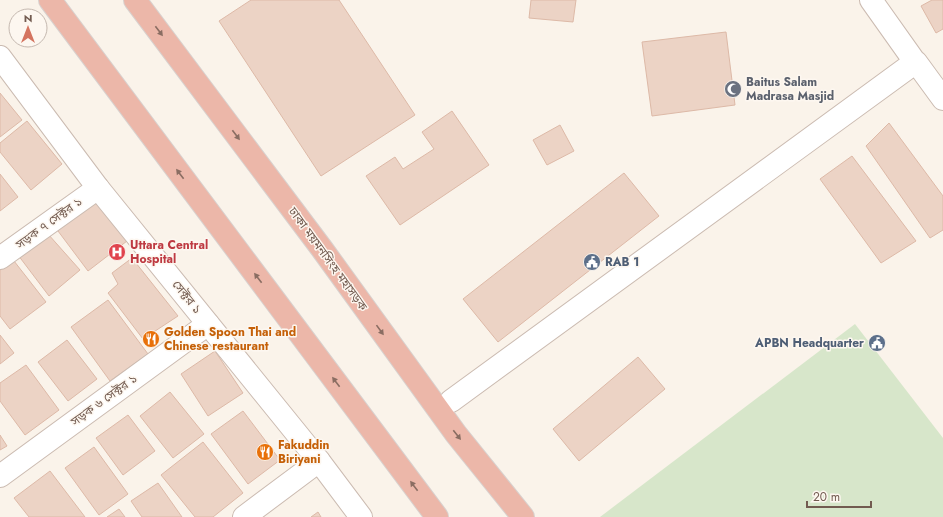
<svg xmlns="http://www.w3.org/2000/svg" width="943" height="517" viewBox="0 0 943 517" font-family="Jost,'Noto Sans Bengali',sans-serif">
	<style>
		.green { fill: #d7e6ca }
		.building { fill: #ecd3c5; stroke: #ddb9a7 }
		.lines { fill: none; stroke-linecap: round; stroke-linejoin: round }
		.minor-casing { stroke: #cbbbb1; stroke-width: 24 }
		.highway-casing { stroke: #d8d1ce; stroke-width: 24 }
		.minor { stroke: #fff; stroke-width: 22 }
		.highway { stroke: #ecb7a9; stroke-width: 22 }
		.oneway { fill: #8a6d62 }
		.labels { text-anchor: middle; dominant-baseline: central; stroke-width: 3; stroke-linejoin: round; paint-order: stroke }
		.worship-label { font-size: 12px; font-weight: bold; fill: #5b616d; stroke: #fdf7f0; text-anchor: start }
		.street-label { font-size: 12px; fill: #725b50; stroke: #fdf7f0 }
		.health-label { font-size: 12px; font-weight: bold; fill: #be3a42; stroke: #fdf7f0; text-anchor: start }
		.service-label { font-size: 12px; font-weight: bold; fill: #4e5e75; stroke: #fdf7f0; text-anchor: start }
		.food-label { font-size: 12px; font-weight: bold; fill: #c56008; stroke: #fdf7f0; text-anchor: start }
	</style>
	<rect width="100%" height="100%" fill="#faf3ea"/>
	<path class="green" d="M855,324L943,438V517H600Z"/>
	<g class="building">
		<path d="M251,0H339L415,115L321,176L219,21Z"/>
		<path d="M531,0H576L573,22L529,18Z"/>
		<path d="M932,0H943V29L936,33L921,6Z"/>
		<path d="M726,32L735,105L652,116L642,42Z"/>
		<path d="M0,93L22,120L0,137Z"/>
		<path d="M452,111L489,165L400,225L366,176L395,157L403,169L434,149L422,132Z"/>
		<path d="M27,121L62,164L31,190L0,152V143Z"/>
		<path d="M889,123L943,196V230L930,238L866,146Z"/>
		<path d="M560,125L574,151L547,165L533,140Z"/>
		<path d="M852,156L916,241L881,263L820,179Z"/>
		<path d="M624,173L659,216L498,342L463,299Z"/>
		<path d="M0,174L18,197L0,211Z"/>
		<path d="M93,198L127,241L88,271L55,227Z"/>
		<path d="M48,234L80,270L49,296L18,255Z"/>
		<path d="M132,258L178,316L143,339L108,293L118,284L112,273Z"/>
		<path d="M14,261L46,302L10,329L0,316V270Z"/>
		<path d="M108,300L148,354L110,381L71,327Z"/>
		<path d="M0,335L14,353L0,364Z"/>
		<path d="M67,340L97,379L68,401L38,362Z"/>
		<path d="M215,351L243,393L208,416L181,374Z"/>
		<path d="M638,357L665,389L579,461L553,429Z"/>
		<path d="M26,365L59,410L25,435L0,401V383Z"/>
		<path d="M170,392L204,434L173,458L140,416Z"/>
		<path d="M243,411L280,460L248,484L211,434Z"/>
		<path d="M128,415L155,451L123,475L96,438Z"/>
		<path d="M0,435L7,446L0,450Z"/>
		<path d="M203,442L243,493L213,517H195L161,475Z"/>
		<path d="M94,447L128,494L99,515L65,468Z"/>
		<path d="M50,471L85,517H29L14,498Z"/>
		<path d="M158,483L182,517H142L131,501Z"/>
		<path d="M119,509L125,517H107Z"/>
		<path d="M318,512L321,517H311Z"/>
	</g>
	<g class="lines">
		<g class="minor-casing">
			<g id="minor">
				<path d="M871,0L915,62L451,401L916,62L943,99"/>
				<path d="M0,57L98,188L319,461L361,517"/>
				<path d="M0,258L98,188"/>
				<path d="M0,476L208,324"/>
				<path d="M244,517L319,461"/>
			</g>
		</g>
		<g class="highway-casing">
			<g id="highway">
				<path d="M50,0L437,517"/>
				<path d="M135,0L322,249L456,434L523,517"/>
			</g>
		</g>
		<use href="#minor" class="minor"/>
		<use href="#highway" class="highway"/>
	</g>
	<defs><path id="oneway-solid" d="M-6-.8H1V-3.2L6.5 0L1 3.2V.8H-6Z"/></defs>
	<g class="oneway">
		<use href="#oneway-solid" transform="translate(159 31) rotate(53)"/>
		<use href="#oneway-solid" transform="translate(236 135) rotate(53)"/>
		<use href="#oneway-solid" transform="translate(180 174) rotate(-127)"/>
		<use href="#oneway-solid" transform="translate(258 278) rotate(-127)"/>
		<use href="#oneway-solid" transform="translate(380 330) rotate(54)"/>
		<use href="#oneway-solid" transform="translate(336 382) rotate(-127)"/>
		<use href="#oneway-solid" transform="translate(457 435) rotate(52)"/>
		<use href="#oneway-solid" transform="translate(414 486) rotate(-127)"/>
	</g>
	<defs>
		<g id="mosque-disc" transform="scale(0.9)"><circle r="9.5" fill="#6b7280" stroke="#fdf7f0"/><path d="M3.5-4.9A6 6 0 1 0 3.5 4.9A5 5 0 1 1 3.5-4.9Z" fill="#fff"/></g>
		<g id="hospital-disc" transform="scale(0.9)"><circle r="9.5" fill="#e0444e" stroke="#fdf7f0"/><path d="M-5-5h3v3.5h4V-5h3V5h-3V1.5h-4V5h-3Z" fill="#fff"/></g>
		<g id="civic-disc" transform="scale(0.9)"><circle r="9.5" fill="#5c6f8a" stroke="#fdf7f0"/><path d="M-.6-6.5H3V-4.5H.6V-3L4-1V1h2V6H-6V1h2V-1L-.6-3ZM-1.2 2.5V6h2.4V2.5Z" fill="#fff"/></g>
		<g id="restaurant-disc" transform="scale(0.9)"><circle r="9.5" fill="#e8710a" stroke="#fdf7f0"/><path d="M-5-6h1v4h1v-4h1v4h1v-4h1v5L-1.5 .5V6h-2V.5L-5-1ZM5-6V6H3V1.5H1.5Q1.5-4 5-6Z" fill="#fff"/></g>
	</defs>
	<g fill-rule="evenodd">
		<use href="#mosque-disc" x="733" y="89"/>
		<use href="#hospital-disc" x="117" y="252"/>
		<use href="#civic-disc" x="592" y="262"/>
		<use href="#restaurant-disc" x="151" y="339"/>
		<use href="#civic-disc" x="877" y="343"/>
		<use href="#restaurant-disc" x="265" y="452"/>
	</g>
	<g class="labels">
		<g class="worship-label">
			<text x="746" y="82">Baitus Salam<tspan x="746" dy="14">Madrasa Masjid</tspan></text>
		</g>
		<g class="street-label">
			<text transform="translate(49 223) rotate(-36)">সড়ক ৭ সেক্টর ১</text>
			<text transform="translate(328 259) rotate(54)">ঢাকা ময়মনসিংহ মহাসড়ক</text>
			<text transform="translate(187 297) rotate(51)">সেক্টর ১</text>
			<text transform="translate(104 400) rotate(-36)">সড়ক ৬ সেক্টর ১</text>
		</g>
		<g class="health-label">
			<text x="130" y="245">Uttara Central<tspan x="130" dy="14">Hospital</tspan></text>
		</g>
		<g class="service-label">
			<text x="605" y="262">RAB 1</text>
			<text x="864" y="343" text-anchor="end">APBN Headquarter</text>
		</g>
		<g class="food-label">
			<text x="164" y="332">Golden Spoon Thai and<tspan x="164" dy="14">Chinese restaurant</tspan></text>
			<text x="278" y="445">Fakuddin<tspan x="278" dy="14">Biriyani</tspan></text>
		</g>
	</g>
	<g transform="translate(28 28)"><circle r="19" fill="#fdf7f0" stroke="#c5b9b0"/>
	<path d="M0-3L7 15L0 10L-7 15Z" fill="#d4745f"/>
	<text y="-6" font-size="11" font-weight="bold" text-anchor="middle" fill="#725b50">N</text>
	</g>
	<path d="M807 501v6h64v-6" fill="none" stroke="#725b50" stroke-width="2"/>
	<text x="813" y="501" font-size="12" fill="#725b50" stroke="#fdf7f0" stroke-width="3" paint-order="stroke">20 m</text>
</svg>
